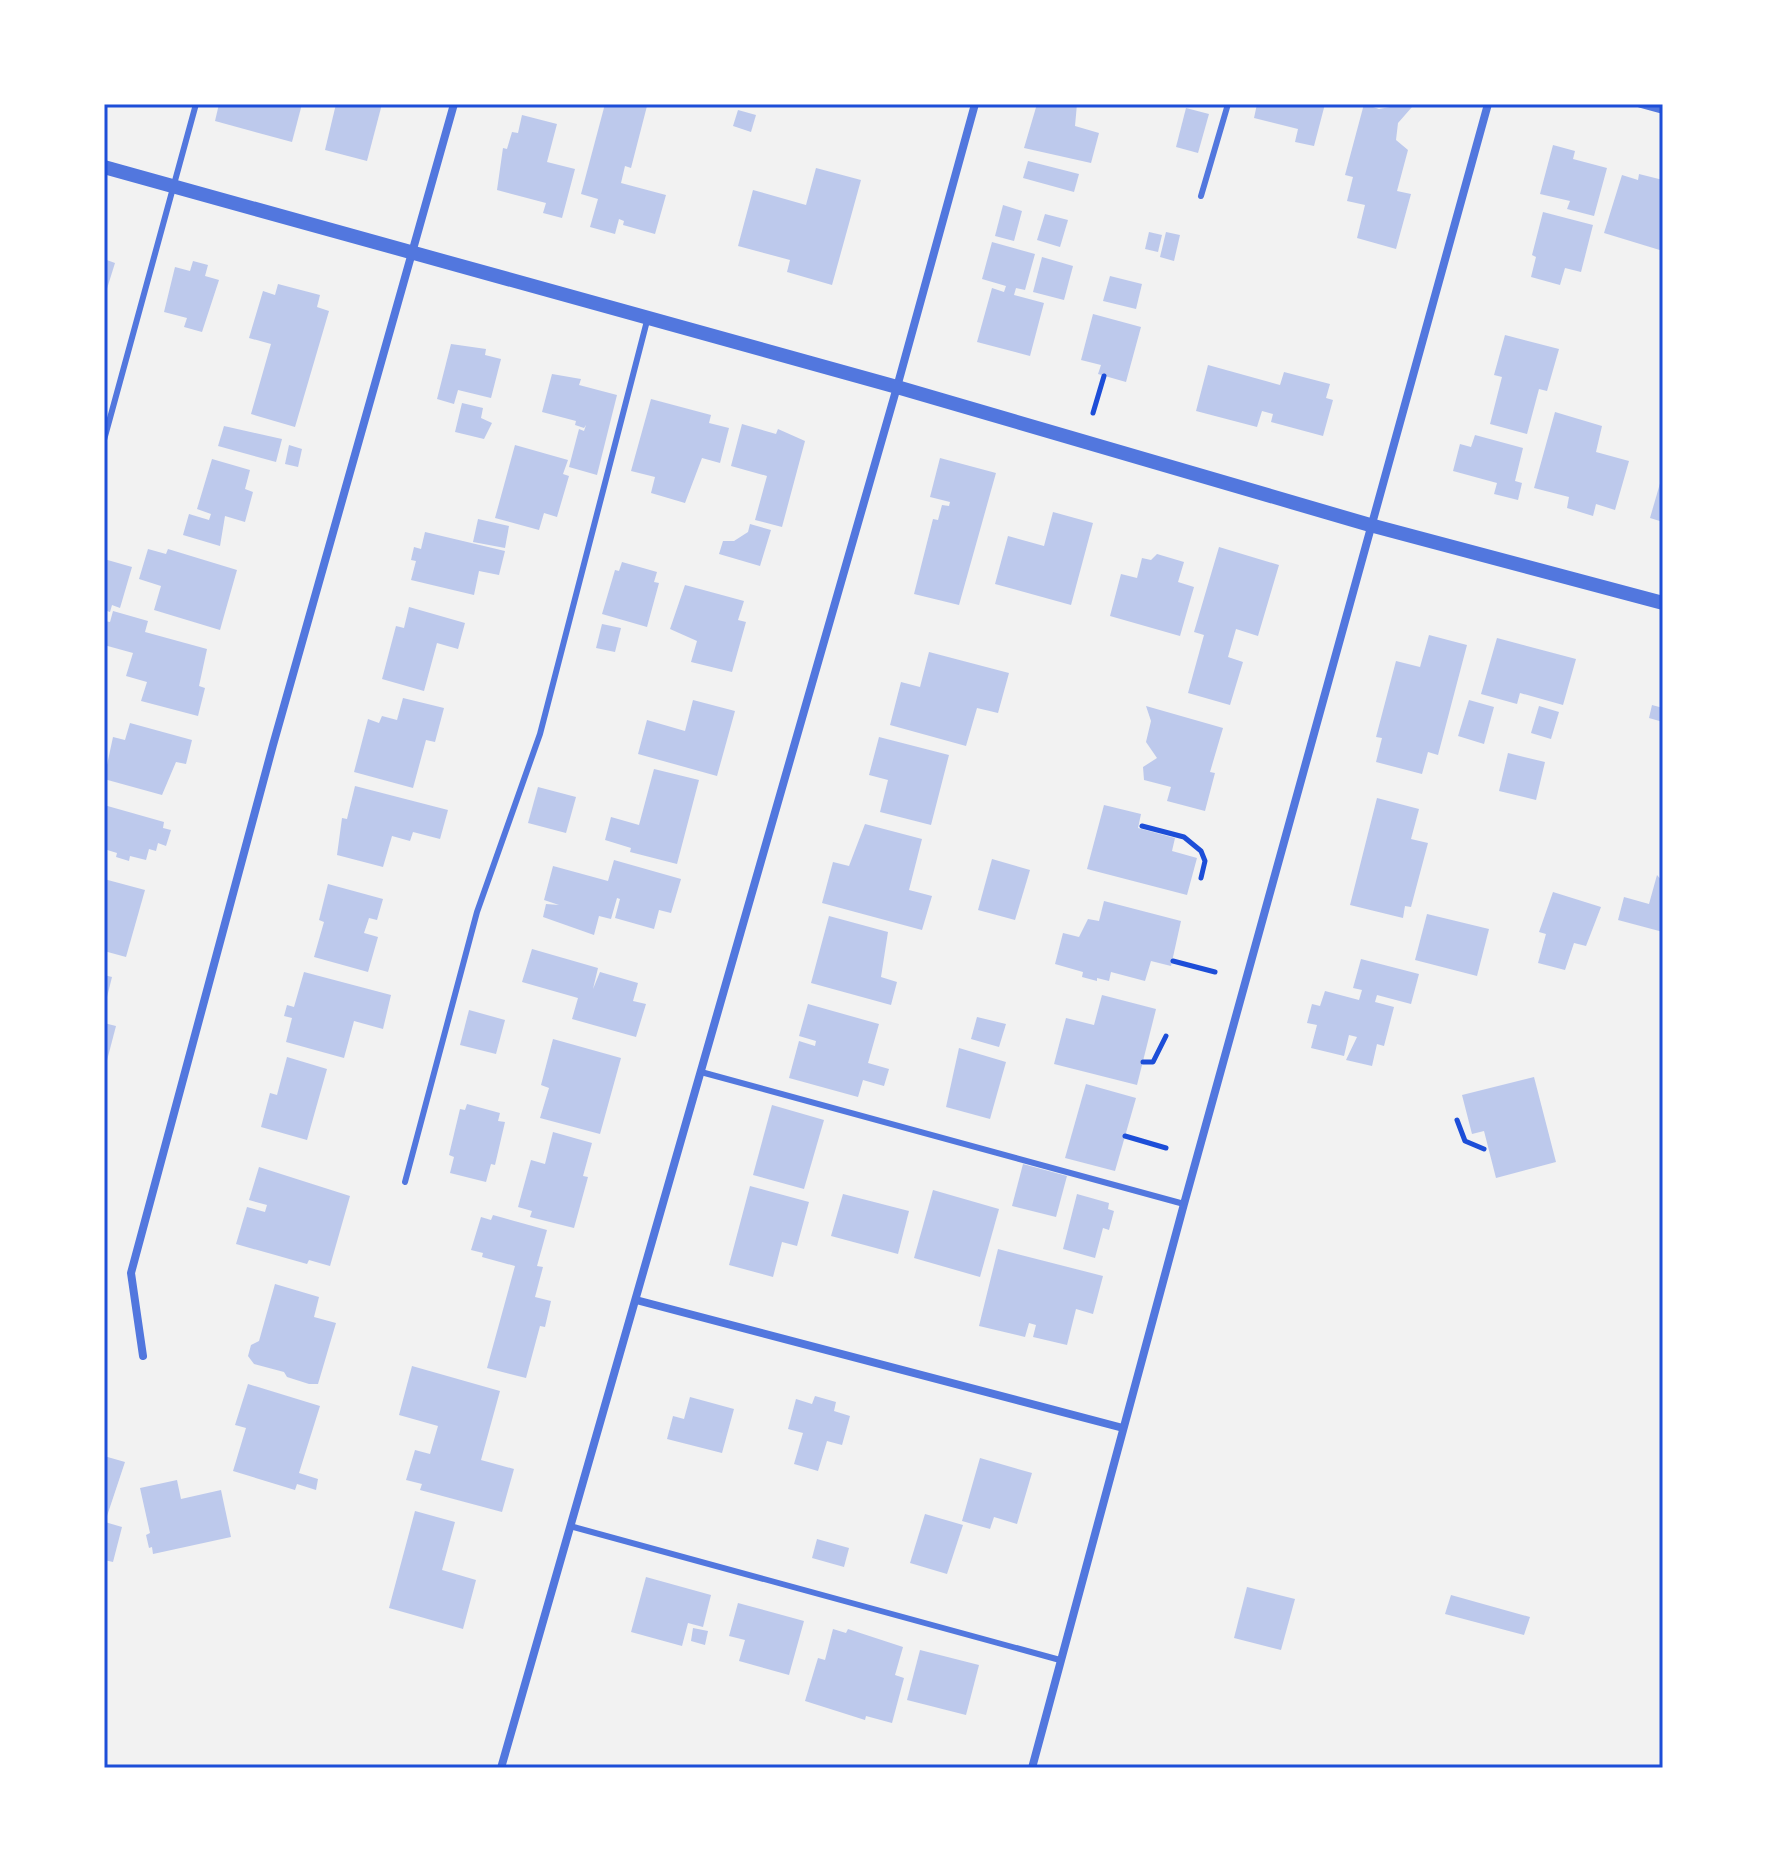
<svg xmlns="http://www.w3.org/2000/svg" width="1767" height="1872" viewBox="0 0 1767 1872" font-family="Roboto,sans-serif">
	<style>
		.building { fill: #bdc9ec }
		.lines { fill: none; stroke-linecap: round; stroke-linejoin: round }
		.path { stroke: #1d4ed8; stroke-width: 5 }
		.service { stroke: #5277de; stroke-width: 6 }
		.minor { stroke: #5277de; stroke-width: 8 }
		.tertiary { stroke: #5277de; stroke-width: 14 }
		.neatline { fill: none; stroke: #1d4ed8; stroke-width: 3 }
	</style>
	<rect width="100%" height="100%" fill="#f2f2f2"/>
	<g class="building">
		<path d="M219,104H302L292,142L215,121Z"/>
		<path d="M336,104H382L367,161L325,150Z"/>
		<path d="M605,104L647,106L631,168L625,166L621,183L666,195L655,234L623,225L624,221L619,219L615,234L590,227L598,199L581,194Z"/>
		<path d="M1037,104H1077L1075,126L1099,133L1091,163L1024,148Z"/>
		<path d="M1257,104H1325L1314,146L1295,142L1298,129L1254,118Z"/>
		<path d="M1364,104L1379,109L1401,105L1412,107L1398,123L1396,140L1408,150L1397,191L1411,194L1396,249L1357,238L1365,205L1347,201L1353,177L1345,175Z"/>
		<path d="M1186,108L1209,114L1198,153L1176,147Z"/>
		<path d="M738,110L756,115L751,132L733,126Z"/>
		<path d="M522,115L557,124L547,162L575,169L562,218L543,213L546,203L497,190L503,148L507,149L512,132L518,133Z"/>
		<path d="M1553,145L1575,151L1573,159L1607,168L1594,216L1567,209L1570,201L1540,194Z"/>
		<path d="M1028,161L1079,174L1074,192L1023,178Z"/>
		<path d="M816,168L861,180L832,285L787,272L790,260L738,246L753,190L806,205Z"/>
		<path d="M1639,174L1663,180V251L1604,233L1622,175L1638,180Z"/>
		<path d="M1003,205L1022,211L1014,241L995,236Z"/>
		<path d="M1543,212L1593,225L1581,272L1565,268L1560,285L1531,277L1536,257L1532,255Z"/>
		<path d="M1045,214L1068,220L1060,247L1037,240Z"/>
		<path d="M1149,232L1162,235L1158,252L1145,249Z"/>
		<path d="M1166,232L1180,235L1174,261L1160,257Z"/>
		<path d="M992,242L1035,254L1025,290L1016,288L1014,295L1044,303L1030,356L977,342L992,288L1004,292L1006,286L982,279Z"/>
		<path d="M1042,257L1073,266L1064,300L1033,292Z"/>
		<path d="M104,259L115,263L105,295H104Z"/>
		<path d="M193,261L208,265L205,276L219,280L202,332L184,327L187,318L164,312L175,267L190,271Z"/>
		<path d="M1110,276L1142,284L1136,309L1103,301Z"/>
		<path d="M278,284L320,295L317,307L329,311L295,427L251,414L271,344L249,338L263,291L275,295Z"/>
		<path d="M1093,314L1141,327L1126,382L1098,374L1101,365L1081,360Z"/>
		<path d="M1505,335L1559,349L1547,391L1539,389L1527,434L1490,424L1502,377L1494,375Z"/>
		<path d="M451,344L486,349L485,355L501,359L491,398L458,390L454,404L437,399Z"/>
		<path d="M1208,365L1280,385L1284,372L1330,384L1326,398L1333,400L1323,436L1271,422L1273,414L1262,411L1257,427L1196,411Z"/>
		<path d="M552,374L581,379L579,385L617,395L597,475L569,467L579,429L584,431L586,425L584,428L575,425L576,421L542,412Z"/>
		<path d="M651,399L711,415L709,423L729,428L720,463L702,458L685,503L651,493L655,477L631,471Z"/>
		<path d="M462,403L483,408L481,418L492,423L484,439L455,432Z"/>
		<path d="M1555,412L1602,426L1596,452L1629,461L1615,510L1596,504L1593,516L1567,508L1569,497L1534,488Z"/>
		<path d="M742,424L776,434L778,429L805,441L782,527L755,520L767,476L731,466Z"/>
		<path d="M224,426L282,439L276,462L218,446Z"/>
		<path d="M1475,435L1523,448L1515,481L1522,483L1518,500L1494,494L1497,483L1453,471L1460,444L1471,447Z"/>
		<path d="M289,445L302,449L298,467L285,464Z"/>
		<path d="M515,445L568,460L563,474L569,476L557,517L544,513L539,530L495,518Z"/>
		<path d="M940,458L996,473L959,605L914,594L933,519L938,520L942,505L949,506L950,502L930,497Z"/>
		<path d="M212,459L250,470L245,489L253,492L245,522L225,516L220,546L183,535L189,514L209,520L211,514L197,509Z"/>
		<path d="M1663,473V522L1650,518Z"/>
		<path d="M1053,512L1093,523L1071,605L995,584L1008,536L1044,546Z"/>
		<path d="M478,519L509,526L505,548L473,542Z"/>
		<path d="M750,524L771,530L760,566L719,554L723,541H734L748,532Z"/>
		<path d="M425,532L505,551L499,575L479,571L474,595L411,580L416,561L411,560L414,547L421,549Z"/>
		<path d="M1219,547L1279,565L1258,636L1236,629L1228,657L1243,662L1230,705L1188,693L1204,635L1194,632Z"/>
		<path d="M148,549L166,554L168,549L237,570L220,630L154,610L161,586L139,579Z"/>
		<path d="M1157,554L1184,562L1178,582L1194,587L1180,636L1110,616L1121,574L1137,578L1142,558L1151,560Z"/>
		<path d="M104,559L132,567L120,608L112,605L110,612L104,610Z"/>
		<path d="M622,562L657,572L654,582L659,583L647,627L602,614L615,570L619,571Z"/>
		<path d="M685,585L744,601L738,620L746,622L732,672L691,662L697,641L670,629Z"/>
		<path d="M409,607L465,623L458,649L437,643L424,691L382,679L396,626L404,628Z"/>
		<path d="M113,611L148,621L145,632L207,649L199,686L205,688L198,716L141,701L147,682L126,676L133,653L104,645V624L105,621L110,622Z"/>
		<path d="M602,624L621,628L615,652L596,648Z"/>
		<path d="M1429,635L1467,645L1438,755L1428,752L1422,774L1376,762L1382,738L1376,737L1396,661L1420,667Z"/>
		<path d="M1497,638L1576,659L1563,705L1520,693L1517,704L1481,694Z"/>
		<path d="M929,652L1009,673L998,713L977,708L966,746L890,725L901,682L920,687Z"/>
		<path d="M403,698L444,708L435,742L426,740L413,788L354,772L368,719L379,723L382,716L397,720Z"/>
		<path d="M693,700L735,711L717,776L638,754L647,720L685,731Z"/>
		<path d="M1469,700L1494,707L1484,744L1458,736Z"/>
		<path d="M1652,705L1663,708V722L1649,718Z"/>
		<path d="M1146,706L1223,728L1210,772L1215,773L1205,811L1167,801L1171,787L1144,780L1143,767L1157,758L1146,742L1151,721Z"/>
		<path d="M1539,706L1559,712L1551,739L1531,733Z"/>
		<path d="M130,723L192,740L186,764L176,762L162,795L104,779L113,737L125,740Z"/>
		<path d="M879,737L949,755L931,825L880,812L888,780L869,775Z"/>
		<path d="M1508,753L1545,762L1536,800L1499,791Z"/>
		<path d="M654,769L699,780L677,864L630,852L631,848L605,840L611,817L639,825Z"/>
		<path d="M355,786L448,810L440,839L413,832L410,841L392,836L383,867L337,855L342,818L347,819Z"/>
		<path d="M538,787L576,797L566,833L528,823Z"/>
		<path d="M1377,798L1419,809L1411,839L1428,843L1411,907L1405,906L1403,918L1350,905Z"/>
		<path d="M104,805L164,822L163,828L171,830L166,846L158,843L156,851L149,849L146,860L130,856L129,861L116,857L117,853L104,849Z"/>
		<path d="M1104,805L1141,814L1138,828L1175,838L1172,851L1197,858L1187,895L1087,869Z"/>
		<path d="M865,824L922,839L909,890L932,896L922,930L822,903L833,862L849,866Z"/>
		<path d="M992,859L1030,870L1015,920L978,910Z"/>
		<path d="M614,860L681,879L671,913L659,910L654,929L615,918L620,899L617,898L611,919L599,916L594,935L543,917L546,904L559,905L544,900L553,866L608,881Z"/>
		<path d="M1657,875L1663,882V932L1618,920L1624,897L1649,904Z"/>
		<path d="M104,879L145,890L126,957L104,951Z"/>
		<path d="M328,884L383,899L377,920L369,918L364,933L378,937L368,972L314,957L324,922L319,920Z"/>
		<path d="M1553,892L1601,907L1586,946L1574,943L1565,970L1538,963L1546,934L1539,932Z"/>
		<path d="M1104,901L1181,921L1171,966L1151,961L1145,981L1111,972L1109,981L1097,978V981L1082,977L1083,972L1055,964L1063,933L1079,937L1088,919L1099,921Z"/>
		<path d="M1427,914L1489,929L1477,976L1415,960Z"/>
		<path d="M829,916L888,932L881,977L897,982L891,1005L811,983Z"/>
		<path d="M532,949L598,968L593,989L600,972L638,983L633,1001L646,1004L636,1037L572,1019L578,998L522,982Z"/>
		<path d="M1361,959L1419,974L1411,1004L1377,995L1375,1002L1394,1007L1384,1046L1377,1044L1372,1066L1346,1060L1357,1037L1349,1035L1344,1056L1311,1048L1317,1025L1307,1023L1312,1004L1320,1006L1325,991L1359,1000L1362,990L1353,988Z"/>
		<path d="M304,972L391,995L383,1029L354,1021L344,1058L286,1042L292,1018L284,1016L287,1005L294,1007Z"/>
		<path d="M104,975L112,977L105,1005H104Z"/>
		<path d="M1102,995L1156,1009L1137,1085L1054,1064L1066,1018L1094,1025Z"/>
		<path d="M808,1004L879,1024L868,1063L889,1069L884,1086L863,1080L858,1097L789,1078L799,1041L815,1046L816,1041L799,1036Z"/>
		<path d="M469,1010L505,1020L496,1054L460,1045Z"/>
		<path d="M977,1017L1006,1024L999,1047L971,1039Z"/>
		<path d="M104,1023L116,1026L105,1068L104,1067Z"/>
		<path d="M553,1039L621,1058L600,1134L540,1118L549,1088L541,1085Z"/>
		<path d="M959,1048L1006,1062L990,1119L946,1107Z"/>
		<path d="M287,1057L327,1069L307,1140L261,1127L270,1093L277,1095Z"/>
		<path d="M1534,1077L1556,1162L1496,1178L1484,1131L1472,1134L1462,1095Z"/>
		<path d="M1086,1084L1136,1098L1115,1171L1065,1158Z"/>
		<path d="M467,1104L500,1113L498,1121L505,1122L495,1165L491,1164L486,1182L450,1173L454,1157L449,1155L460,1109L465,1110Z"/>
		<path d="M772,1105L824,1120L804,1189L753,1175Z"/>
		<path d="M553,1132L592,1143L583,1176L588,1177L574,1228L530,1217L532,1211L518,1207L531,1160L545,1164Z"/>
		<path d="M1023,1164L1067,1176L1056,1217L1012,1206Z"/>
		<path d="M259,1167L350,1196L330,1266L309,1260L307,1264L236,1244L247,1207L265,1212L267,1205L249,1200Z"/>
		<path d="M750,1186L809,1202L797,1246L782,1242L773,1277L729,1265Z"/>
		<path d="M933,1190L999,1209L980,1277L914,1258Z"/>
		<path d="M843,1194L909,1211L898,1254L831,1236Z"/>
		<path d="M1077,1194L1109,1203L1108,1209L1114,1211L1109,1230L1103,1228L1095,1258L1063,1249Z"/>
		<path d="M493,1215L547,1230L537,1266L543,1267L535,1297L551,1301L545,1327L540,1326L526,1378L487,1368L515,1266L482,1257L483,1253L471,1250L481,1217L491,1220Z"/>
		<path d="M998,1249L1103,1276L1093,1314L1076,1309L1067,1345L1033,1337L1036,1325L1029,1323L1025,1337L979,1326Z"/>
		<path d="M275,1284L319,1297L314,1317L336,1323L318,1384H309L287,1377L284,1372L254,1364L248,1356L251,1345L259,1341Z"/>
		<path d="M412,1366L500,1391L481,1460L514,1469L502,1512L420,1490L422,1484L406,1480L415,1450L430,1454L438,1426L399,1415Z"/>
		<path d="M248,1384L320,1406L299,1473L318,1479L316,1490L297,1484L295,1490L233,1471L246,1428L235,1425Z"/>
		<path d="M815,1396L836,1402L834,1411L850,1416L842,1445L827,1441L818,1471L794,1464L803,1433L788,1429L796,1399L812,1404Z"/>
		<path d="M690,1397L734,1409L722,1453L667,1439L673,1416L684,1419Z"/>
		<path d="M104,1456L125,1462L105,1522L122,1527L113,1562L104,1560Z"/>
		<path d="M980,1458L1032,1473L1017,1524L994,1517L990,1529L962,1521Z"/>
		<path d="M177,1480L181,1499L221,1490L231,1537L153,1554L152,1547L149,1548L146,1535L150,1533L140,1488Z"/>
		<path d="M415,1511L455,1522L442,1570L476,1580L463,1629L389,1608Z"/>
		<path d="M925,1514L963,1525L947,1574L910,1563Z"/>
		<path d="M817,1539L849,1548L844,1567L812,1558Z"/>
		<path d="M646,1577L711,1595L703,1627L688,1623L682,1646L631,1632Z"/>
		<path d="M1247,1587L1295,1599L1281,1650L1234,1638Z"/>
		<path d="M1451,1595L1530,1617L1524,1635L1445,1614Z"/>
		<path d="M738,1603L804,1621L789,1675L739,1661L745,1640L729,1636Z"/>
		<path d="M693,1628L708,1631L705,1645L691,1641Z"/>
		<path d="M833,1629L846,1633L848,1629L903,1647L895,1675L904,1678L892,1723L866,1716L865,1720L805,1701L818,1658L825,1660Z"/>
		<path d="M920,1650L979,1665L966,1715L907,1700Z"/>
	</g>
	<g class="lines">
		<g class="path">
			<path d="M1093,413L1104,376"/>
			<path d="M1142,826L1184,837L1201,851L1205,861L1201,878"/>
			<path d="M1173,961L1215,972"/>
			<path d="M1143,1062H1153L1166,1036"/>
			<path d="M1457,1120L1465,1141L1484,1149"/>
			<path d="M1125,1136L1166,1148"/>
		</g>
		<g class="service">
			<path d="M1201,196L1228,104"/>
			<path d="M104,440L196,104"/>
			<path d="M701,1072L1184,1204"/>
			<path d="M405,1182L477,912L540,734L648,317"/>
			<path d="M570,1526L1060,1660"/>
		</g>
		<g class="minor">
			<path d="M1641,104L1663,110"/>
			<path d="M636,1300L1123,1428"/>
			<path d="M143,1356L131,1273L273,745L454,104"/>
			<path d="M501,1768L897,387L975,104"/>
			<path d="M1032,1768L1184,1204L1488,104"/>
		</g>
		<path class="tertiary" d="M104,167L897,387L1370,525L1663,603"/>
	</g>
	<rect width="1767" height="1872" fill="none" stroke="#ffffff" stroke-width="212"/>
	<rect x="106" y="106" width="1555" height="1660" class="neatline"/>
</svg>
